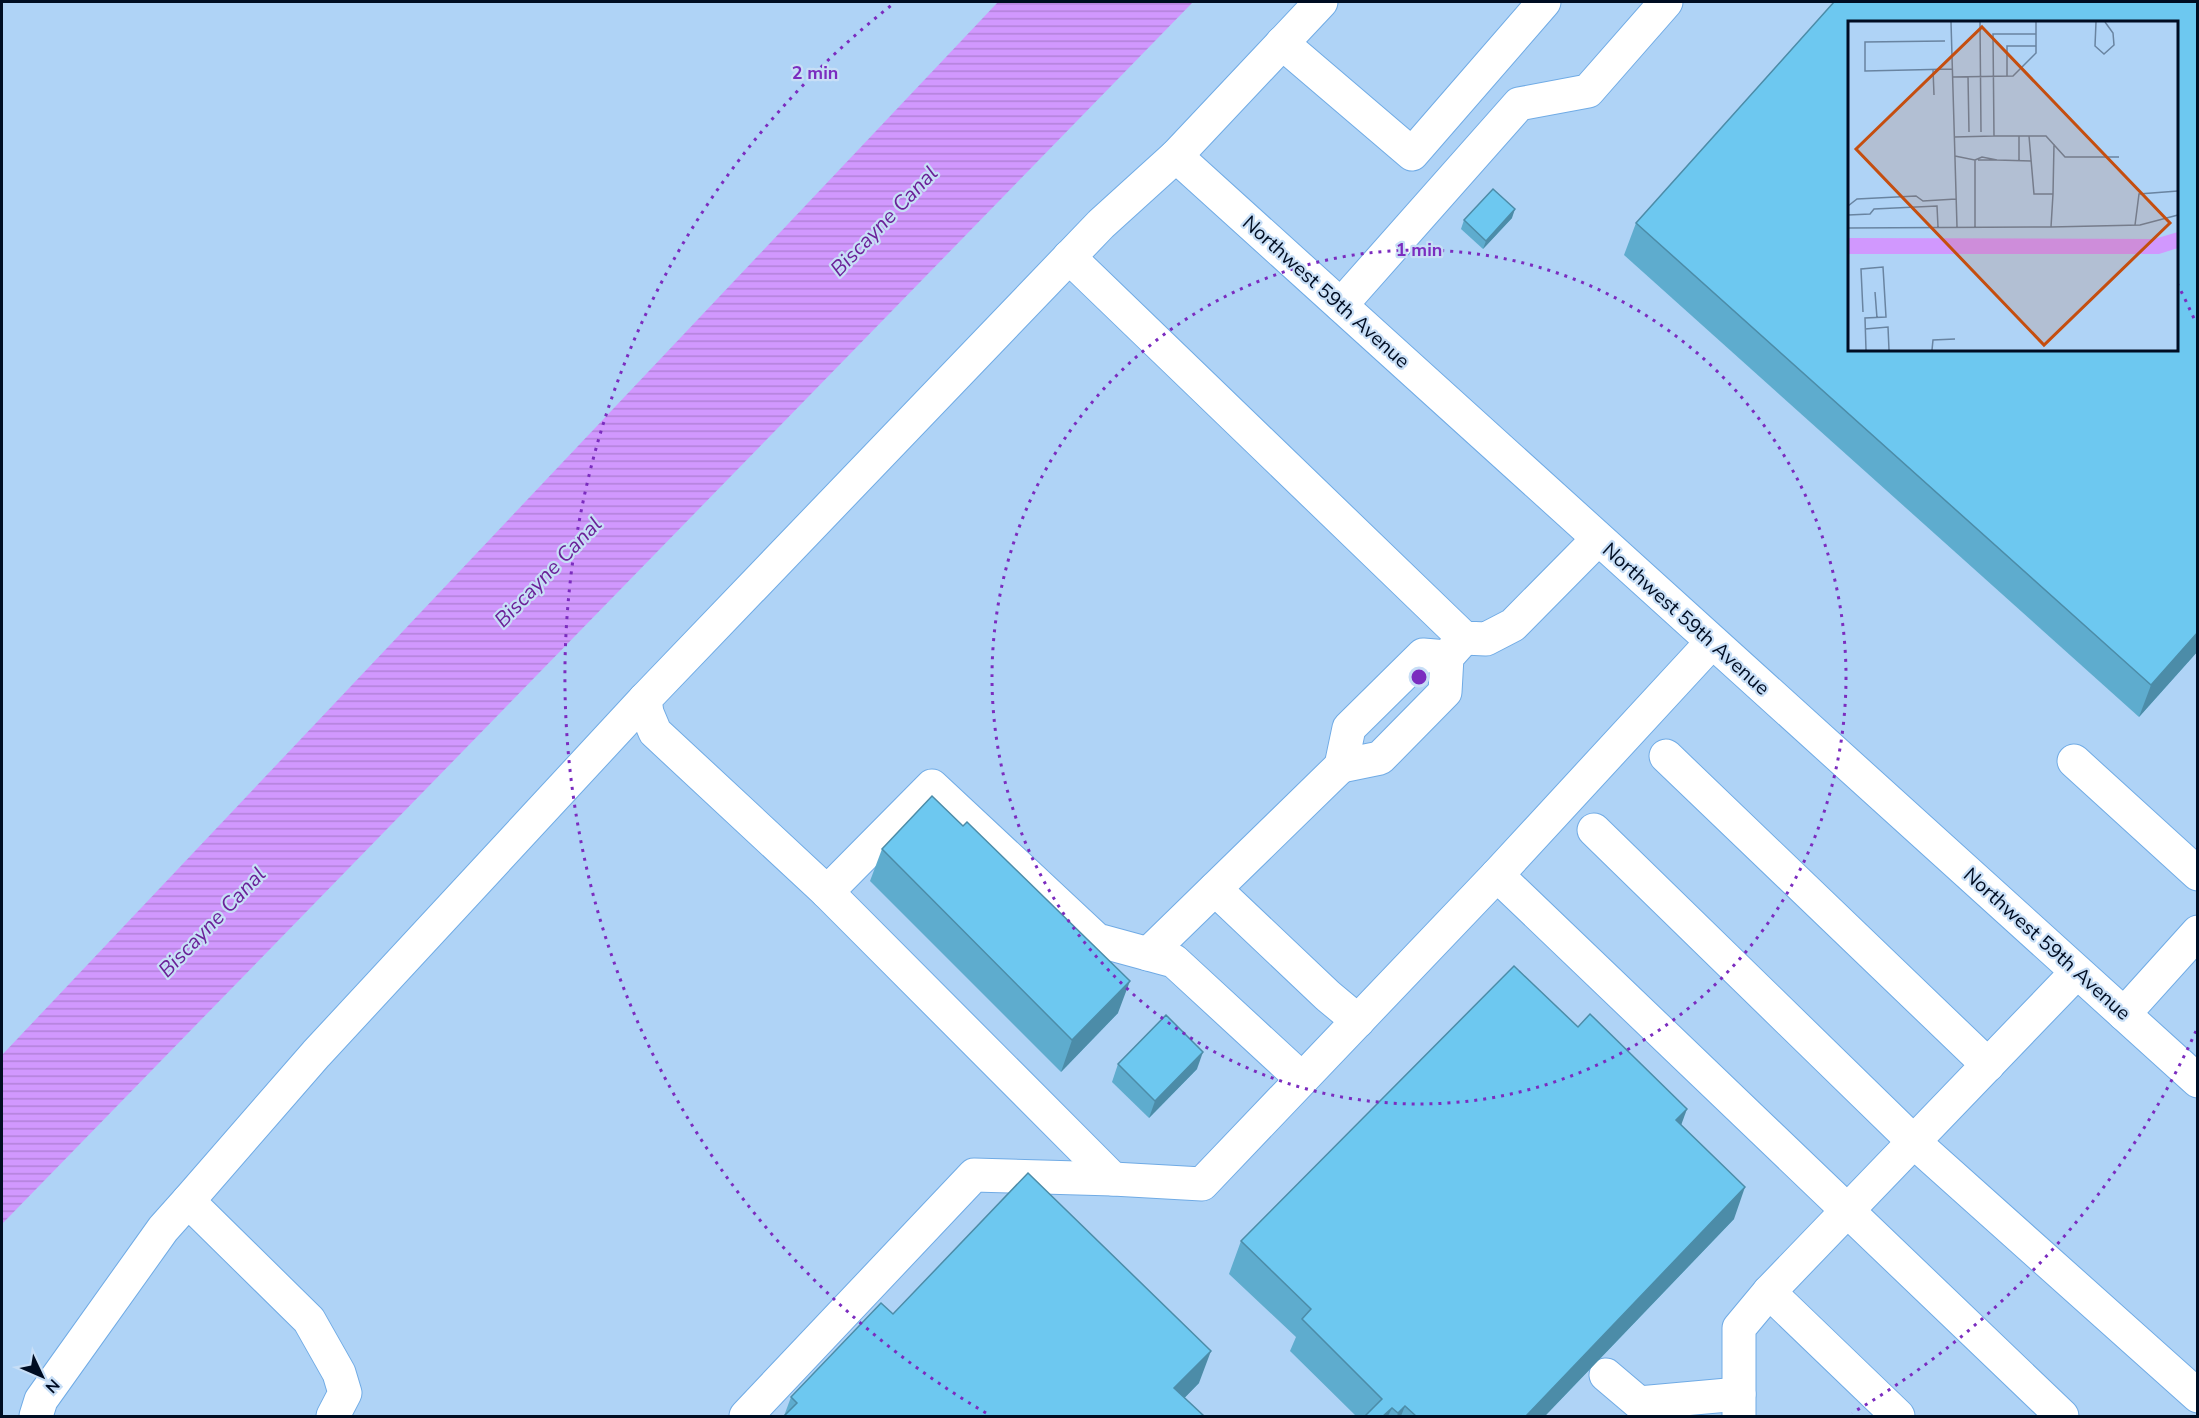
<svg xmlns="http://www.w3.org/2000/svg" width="2199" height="1418" viewBox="0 0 2199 1418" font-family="'Nunito Sans',sans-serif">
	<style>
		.water { fill: url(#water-rules) }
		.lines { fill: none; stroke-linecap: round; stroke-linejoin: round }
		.minor-casing { stroke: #70abe5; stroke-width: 35 }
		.minor { stroke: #fff; stroke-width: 33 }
		.wall { fill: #5eacce }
		.shaded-wall { fill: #4c8ca8 }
		.building { fill: #6dc8f0; stroke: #4c8ca8; stroke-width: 1.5; fill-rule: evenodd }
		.ring { fill: none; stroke: #7b2cbf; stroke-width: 3; stroke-dasharray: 3 6 }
		.labels { text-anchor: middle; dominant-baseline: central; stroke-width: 4.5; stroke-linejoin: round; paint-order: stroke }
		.street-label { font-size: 20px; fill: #000d22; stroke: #c7def6 }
		.water-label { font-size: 21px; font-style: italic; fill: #6b2198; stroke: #c7def6 }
		.inset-road { fill: none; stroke: #6984a1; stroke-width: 1.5 }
		.view { fill: #c54e0f; fill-opacity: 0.15; stroke: #c54e0f; stroke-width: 3 }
		.inset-edge { fill: none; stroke: #000d22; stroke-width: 3 }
		.centre { fill: #7b2cbf; stroke: #c7def6; stroke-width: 3 }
		.ring-label { font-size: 18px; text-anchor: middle; font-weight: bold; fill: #7b2cbf; stroke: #c7def6; stroke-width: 4.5; stroke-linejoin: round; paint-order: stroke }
	</style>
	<defs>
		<pattern id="water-rules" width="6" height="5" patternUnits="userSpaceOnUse" patternTransform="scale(1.5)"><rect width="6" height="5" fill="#d198fe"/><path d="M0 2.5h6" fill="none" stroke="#b282d9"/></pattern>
	</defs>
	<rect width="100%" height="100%" fill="#afd3f6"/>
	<path class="water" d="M998,2H1193L2,1224V1055Z"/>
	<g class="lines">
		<g class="minor-casing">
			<g id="minor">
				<path d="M1282,43L1412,154L1544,2"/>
				<path d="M1176,156L2198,1081"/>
				<path d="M1069,257L1464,638L1486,639L1513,625L1598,539"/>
				<path d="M1341,305L1519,104L1588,91L1666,2"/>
				<path d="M1447,657L1423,655L1349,728L1341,766L1380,758L1445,692L1447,657L1464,638"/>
				<path d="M1666,756L1988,1065"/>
				<path d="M2074,761L2198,874"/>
				<path d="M1594,830L1914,1142L2198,1396"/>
				<path d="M1497,875L1712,642"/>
				<path d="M1215,889L1328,996L1358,1021"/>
				<path d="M827,892L1113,1179"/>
				<path d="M1148,954L1341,766"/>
				<path d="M2124,1014L2198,932"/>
				<path d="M1302,1079L1174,961L1097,940L932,786L827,892L655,732L647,713L645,699L1101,224L1176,156L1321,2"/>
				<path d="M188,1201L309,1320L339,1373L345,1393L333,1416"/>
				<path d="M1769,1292L1898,1416"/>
				<path d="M1606,1375L1639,1403L1739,1394"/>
				<path d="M36,1416L41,1400L163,1229L188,1201L316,1054L645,699"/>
				<path d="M746,1416L974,1175L1113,1179L1202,1184L1497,875L2062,1416"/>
				<path d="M1739,1416V1328L1769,1292L2077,972"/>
			</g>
		</g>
		<use href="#minor" class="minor"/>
	</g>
	<g class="wall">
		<path d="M2198,2V651L2139,717L1624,255L1636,223Z"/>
		<path d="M1512,218L1483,249L1461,229L1464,220Z"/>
		<path d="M882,849L1118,1013L1061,1072L870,881Z"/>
		<path d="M1118,1064L1197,1069L1149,1118L1112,1082Z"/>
		<path d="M1681,1125L1734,1219L1545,1416H1356L1290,1351L1296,1337L1229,1274L1241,1241Z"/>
		<path d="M893,1314L1199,1383L1184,1398L1204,1416H784L791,1397Z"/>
	</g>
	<g class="shaded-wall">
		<path d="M1515,209L1512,218L1483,249L1486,241Z"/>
		<path d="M2198,632V651L2139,717L2151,685Z"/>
		<path d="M1130,981L1118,1013L1061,1072L1072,1040Z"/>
		<path d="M1203,1052L1197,1069L1149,1118L1155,1101Z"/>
		<path d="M1687,1109L1675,1142L1676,1120Z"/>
		<path d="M1745,1187L1734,1219L1545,1416H1526Z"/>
		<path d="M1211,1351L1199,1383L1167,1416L1174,1388Z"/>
		<path d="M1405,1406L1401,1416H1397L1398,1413Z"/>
		<path d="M1392,1408L1388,1416H1383Z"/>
	</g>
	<g class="building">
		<path d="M1834,2H2198V632L2151,685L1636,223ZM1850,22H2176V350H1850Z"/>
		<path d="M1493,189L1515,209L1486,241L1464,220Z"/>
		<path d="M932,796L963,826L967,822L1130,981L1072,1040L882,849Z"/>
		<path d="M1514,966L1578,1027L1590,1014L1687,1109L1676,1120L1745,1187L1526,1416H1416L1405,1406L1398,1413L1392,1408L1383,1416H1365L1382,1399L1302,1319L1311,1309L1241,1241Z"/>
		<path d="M1166,1015L1203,1052L1155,1101L1118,1064Z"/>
		<path d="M1028,1173L1211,1351L1174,1388L1204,1416H784L797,1403L791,1397L881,1303L893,1314Z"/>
	</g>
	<g class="ring">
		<circle cx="1419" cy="677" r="427"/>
		<path d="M2196 1031A854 854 0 0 1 1852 1413M986 1413A854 854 0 0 1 893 4M2177 283A854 854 0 0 1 2196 323"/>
	</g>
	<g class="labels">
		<g class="street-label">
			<text transform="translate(1326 292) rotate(42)">Northwest 59th Avenue</text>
			<text transform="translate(1686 619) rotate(42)">Northwest 59th Avenue</text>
			<text transform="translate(2047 944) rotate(42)">Northwest 59th Avenue</text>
		</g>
		<g class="water-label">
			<text transform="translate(884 221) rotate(-46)">Biscayne Canal</text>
			<text transform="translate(548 572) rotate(-46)">Biscayne Canal</text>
			<text transform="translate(212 922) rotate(-46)">Biscayne Canal</text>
		</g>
	</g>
	<g transform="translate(1848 21)">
		<rect width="330" height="330" fill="#afd3f6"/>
		<path d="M330,211V227L311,233H0V217L306,218Z" fill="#d198fe"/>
		<path class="inset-road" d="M103,1L109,206M132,1L133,111M248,1L247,25L256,33L266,24L265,12L257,1M188,13H145L146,115H198L217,136H271M97,20L17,21V50L104,48M85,48L86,74M120,55L121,111M159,55V25H188V1M104,56L165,55L188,32V25M171,115V139M106,116L146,115M107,135L127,139V207M127,139L134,136L149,139H130M149,139L183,140M205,173L206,123M0,185L9,178L68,175L75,180L108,178M0,194L22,193L26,188L89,185L90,206M287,204L291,173L330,170M203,206L292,204L330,194M0,207L203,206L205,173H186L181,115M0,261V298M27,271L29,297M15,291L13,248L35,246L38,296L17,297L18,329M17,308L40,306L41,329M84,329L85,319L107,318"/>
		<path class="view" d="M134,6L322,202L196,324L8,128Z"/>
		<rect width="330" height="330" class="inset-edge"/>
	</g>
	<circle cx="1419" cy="677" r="9" class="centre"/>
	<g class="ring-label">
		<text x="815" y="79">2 min</text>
		<text x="1419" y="256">1 min</text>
	</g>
	<rect width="2199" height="1418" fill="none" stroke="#000d22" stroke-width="6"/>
	<g transform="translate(42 1376) rotate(134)" stroke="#c7def6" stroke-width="4.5" paint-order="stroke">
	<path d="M0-4.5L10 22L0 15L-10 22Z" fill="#000d22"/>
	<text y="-9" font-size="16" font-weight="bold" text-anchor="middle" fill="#000d22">N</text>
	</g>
</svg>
